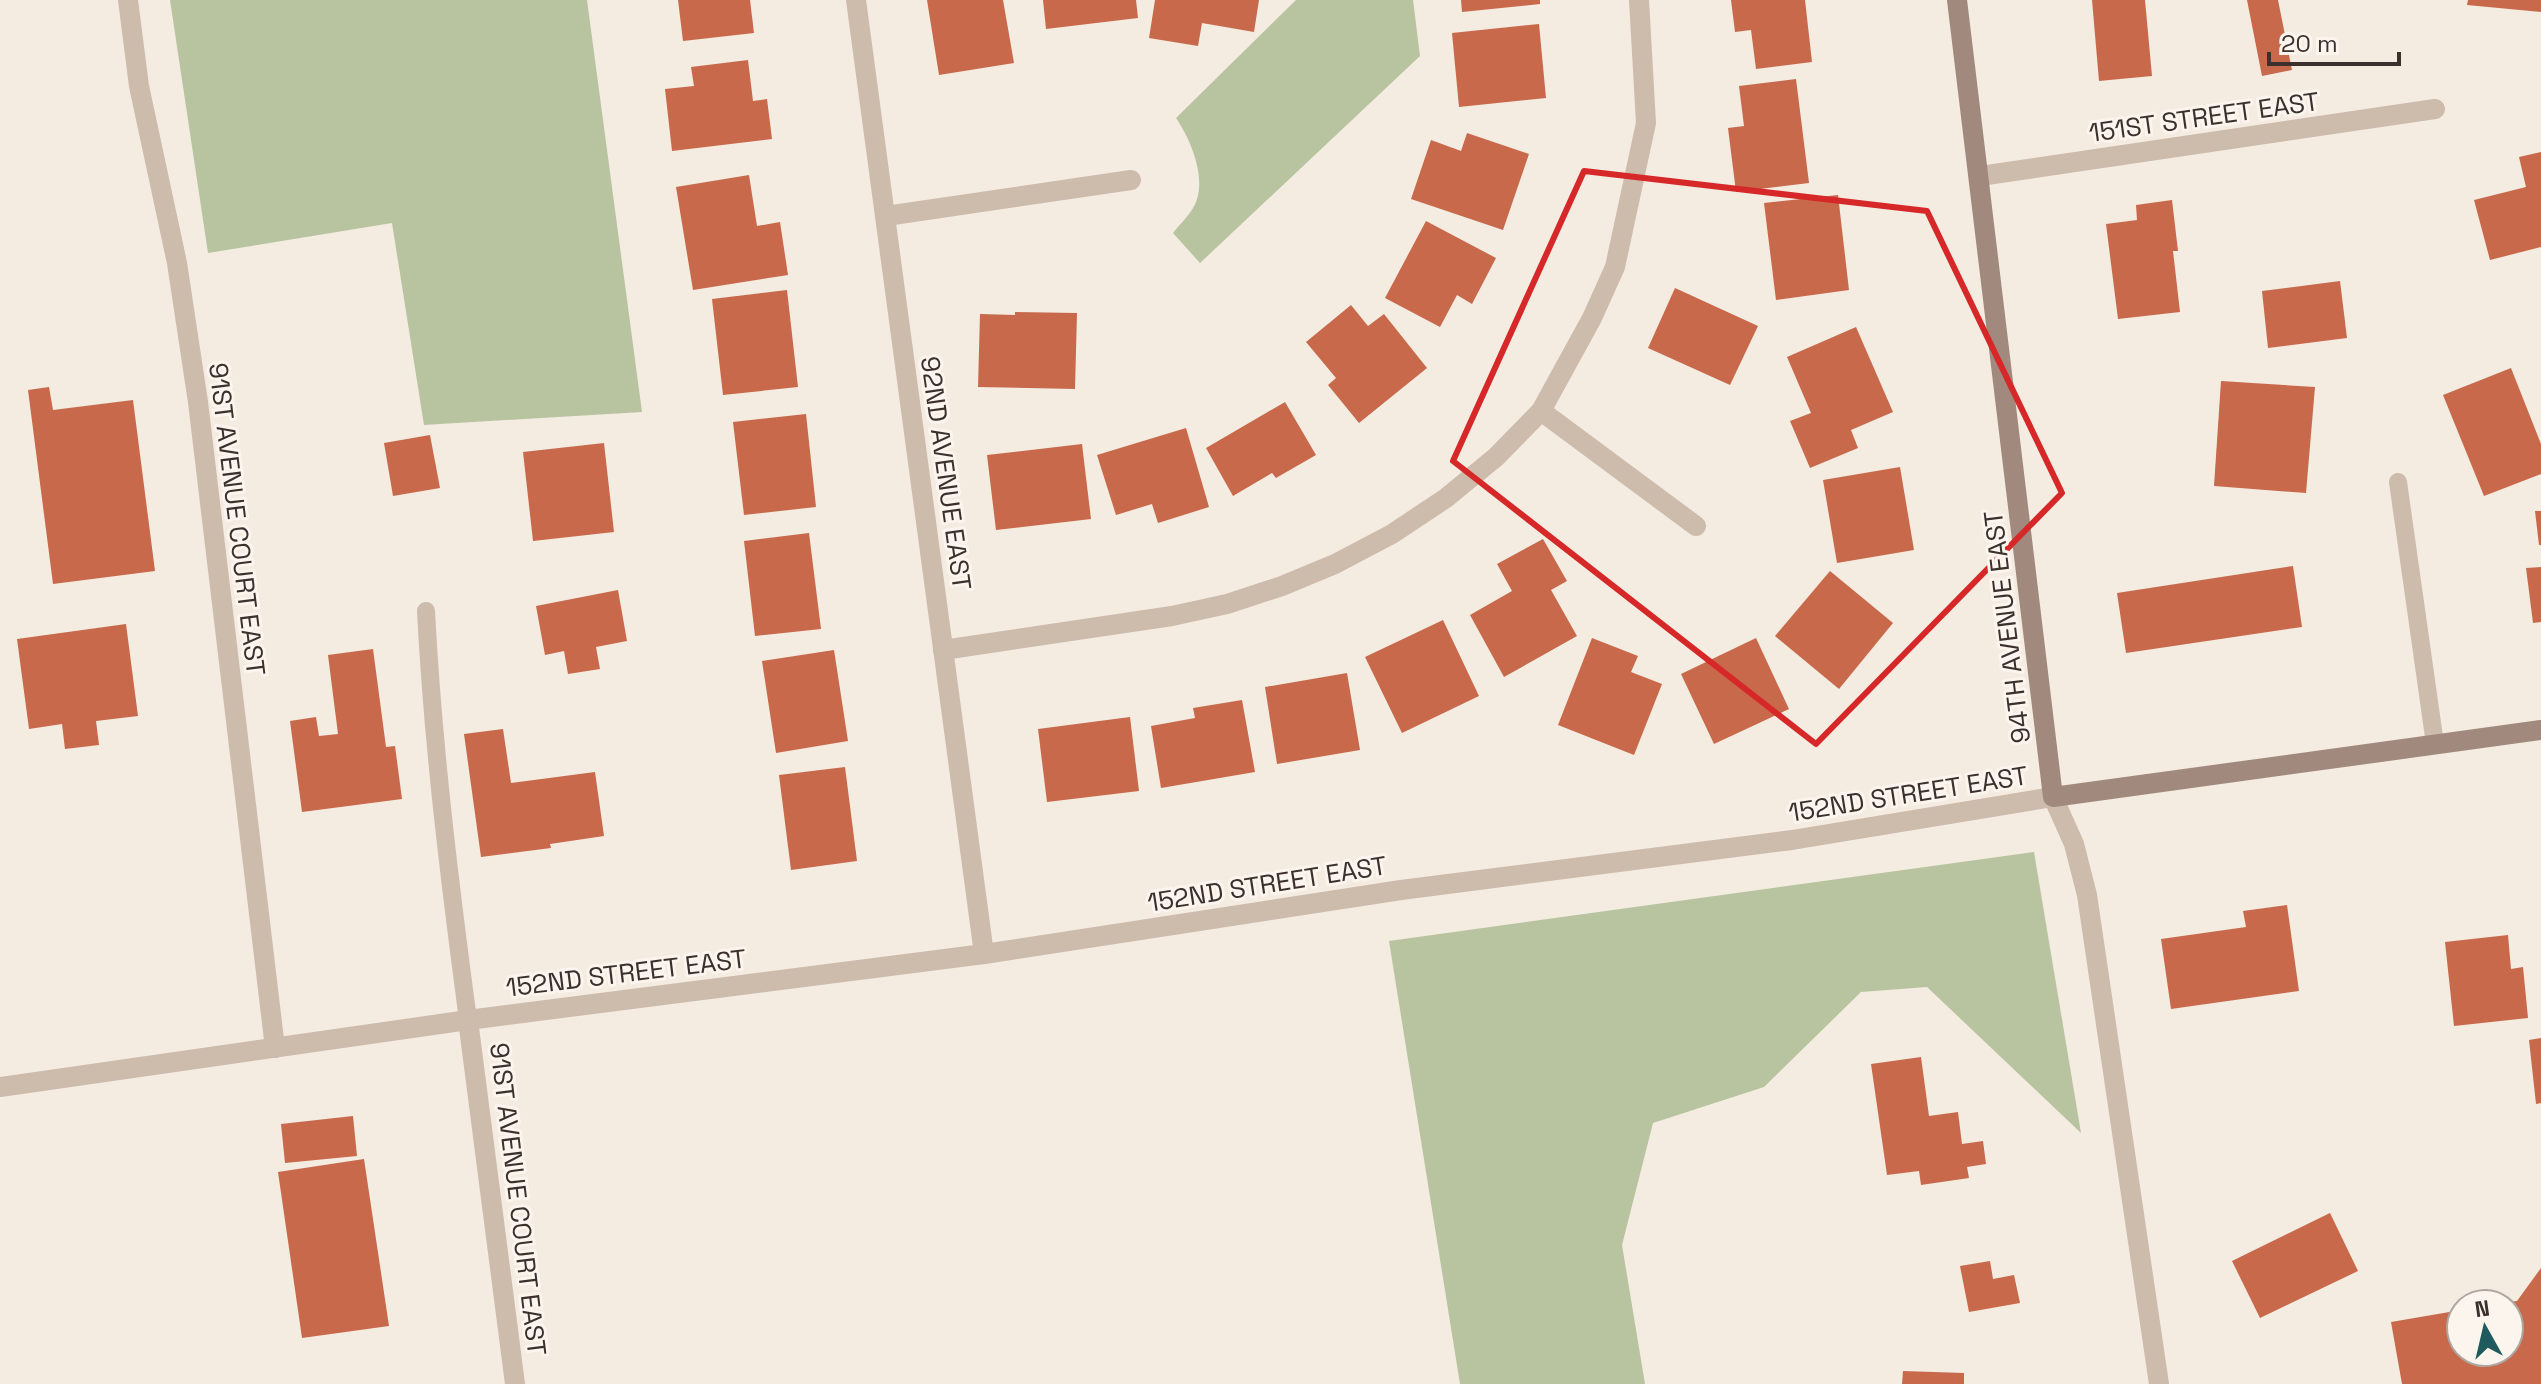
<svg xmlns="http://www.w3.org/2000/svg" width="2541" height="1384" viewBox="0 0 2541 1384" font-family="'Space Grotesk',sans-serif">
	<style>
		.green { fill: #b8c4a0 }
		.building { fill: #c8694b }
		.lines { fill: none; stroke-linecap: round; stroke-linejoin: round }
		.service { stroke: #cdbbac; stroke-width: 18 }
		.minor { stroke: #cdbbac; stroke-width: 20 }
		.tertiary { stroke: #cdbbac; stroke-width: 20 }
		.secondary { stroke: #a18a7d; stroke-width: 20 }
		.marked { fill: none; stroke: #d62828; stroke-width: 6; stroke-linejoin: round }
		.labels { text-anchor: middle; dominant-baseline: central; stroke-width: 6; stroke-linejoin: round; paint-order: stroke }
		.street-label { font-size: 26px; fill: #3b302b; stroke: #fbf5ee }
	</style>
	<rect width="100%" height="100%" fill="#f4ebe1"/>
	<g class="green">
		<path d="M170,0H587L642,412L424,425L392,223L208,253Z"/>
		<path d="M1296,0H1413L1420,56L1200,263L1173,233C1179,225 1188,217 1193,208C1209,182 1191,140 1176,118Z"/>
		<path d="M2034,852L2081,1133L1927,987L1861,992L1764,1087L1653,1123L1622,1245L1645,1384H1460L1389,941Z"/>
	</g>
	<g class="building">
		<path d="M678,0H750L754,33L683,41Z"/>
		<path d="M927,0H1003L1014,63L939,75Z"/>
		<path d="M1043,0H1136L1138,18L1046,29Z"/>
		<path d="M1155,0H1259L1254,32L1202,23L1198,46L1149,38Z"/>
		<path d="M1461,0H1540V4L1462,12Z"/>
		<path d="M1731,0H1805L1812,62L1756,69L1751,30L1735,32Z"/>
		<path d="M2092,0H2145L2152,76L2099,81Z"/>
		<path d="M2247,0H2278L2292,70L2262,76Z"/>
		<path d="M2468,0H2541V12L2467,5Z"/>
		<path d="M1539,24L1546,98L1459,107L1452,33Z"/>
		<path d="M748,60L753,101L767,99L772,139L672,151L665,89L694,86L691,67Z"/>
		<path d="M1796,79L1809,183L1736,192L1728,128L1744,126L1739,86Z"/>
		<path d="M1467,133L1529,154L1503,230L1411,199L1431,140L1461,151Z"/>
		<path d="M2541,152V247L2490,260L2474,200L2526,187L2519,157Z"/>
		<path d="M749,175L757,226L780,222L788,275L693,290L676,187Z"/>
		<path d="M1838,195L1849,290L1776,300L1764,203Z"/>
		<path d="M2172,200L2178,251H2173L2180,312L2118,319L2106,224L2137,220L2136,205Z"/>
		<path d="M1426,221L1496,258L1472,304L1457,295L1440,327L1385,298Z"/>
		<path d="M2340,281L2347,338L2268,348L2262,291Z"/>
		<path d="M1675,288L1758,326L1730,385L1648,348Z"/>
		<path d="M787,290L798,387L723,395L712,299Z"/>
		<path d="M1351,305L1368,326L1384,314L1427,368L1359,423L1328,385L1336,378L1306,342Z"/>
		<path d="M1015,312L1077,313L1075,389L978,387L980,314L1015,315Z"/>
		<path d="M1856,327L1893,412L1851,430L1858,448L1810,468L1790,421L1811,413L1787,357Z"/>
		<path d="M2511,368L2541,444V474L2484,496L2443,395Z"/>
		<path d="M2221,381L2315,387L2306,493L2214,486Z"/>
		<path d="M49,387L53,410L133,400L155,571L53,584L28,390Z"/>
		<path d="M1285,402L1316,455L1276,478L1272,473L1233,496L1206,448Z"/>
		<path d="M806,414L816,507L744,515L733,422Z"/>
		<path d="M1186,428L1209,507L1158,523L1152,504L1116,515L1097,455Z"/>
		<path d="M430,435L440,488L393,496L384,443Z"/>
		<path d="M604,443L614,532L533,541L523,452Z"/>
		<path d="M1082,444L1091,519L996,530L987,455Z"/>
		<path d="M1900,467L1914,550L1837,563L1823,480Z"/>
		<path d="M2535,511H2541V545H2539Z"/>
		<path d="M809,533L821,629L755,636L744,541Z"/>
		<path d="M1543,539L1567,581L1551,590L1577,636L1504,677L1470,615L1512,591L1497,564Z"/>
		<path d="M2293,566L2302,627L2126,653L2117,593Z"/>
		<path d="M2541,567V622L2533,623L2526,568Z"/>
		<path d="M1830,571L1893,623L1839,689L1775,636Z"/>
		<path d="M618,590L627,641L596,647L600,669L568,674L564,651L545,655L536,606Z"/>
		<path d="M1443,620L1479,696L1402,733L1365,657Z"/>
		<path d="M126,624L138,716L96,721L99,745L65,749L62,724L29,729L17,639Z"/>
		<path d="M1592,638L1638,656L1631,672L1662,684L1634,755L1558,725Z"/>
		<path d="M1756,638L1789,709L1714,744L1681,674Z"/>
		<path d="M373,649L386,747L395,746L402,799L302,812L290,721L316,717L319,736L338,734L328,655Z"/>
		<path d="M834,650L848,741L776,753L762,661Z"/>
		<path d="M1347,673L1360,750L1277,764L1265,687Z"/>
		<path d="M1242,700L1255,772L1161,788L1151,726L1195,718L1193,708Z"/>
		<path d="M1130,717L1139,791L1047,802L1038,729Z"/>
		<path d="M503,729L511,783L595,772L604,836L550,844L551,848L481,857L464,734Z"/>
		<path d="M845,767L857,861L791,870L779,775Z"/>
		<path d="M2287,905L2299,991L2171,1009L2161,939L2246,927L2243,911Z"/>
		<path d="M2508,935L2511,969L2523,967L2528,1018L2454,1026L2445,942Z"/>
		<path d="M2541,1038V1103L2536,1104L2529,1040Z"/>
		<path d="M1921,1057L1929,1116L1958,1112L1962,1144L1983,1141L1986,1164L1967,1167L1969,1178L1921,1185L1919,1171L1887,1175L1871,1064Z"/>
		<path d="M353,1116L357,1156L285,1163L281,1124Z"/>
		<path d="M364,1159L389,1326L302,1338L278,1172Z"/>
		<path d="M2330,1213L2358,1271L2260,1318L2232,1261Z"/>
		<path d="M1990,1261L1993,1279L2014,1275L2020,1303L1969,1312L1960,1266Z"/>
		<path d="M2541,1268V1384H2402L2391,1322L2461,1310V1352H2509V1302L2517,1301Z"/>
		<path d="M1903,1371L1964,1373V1384H1902Z"/>
	</g>
	<g class="lines">
		<g class="service">
			<path d="M2398,482L2435,744"/>
			<path d="M426,611C433,748 450,884 468,1020"/>
		</g>
		<g class="minor">
			<path d="M128,0L139,86L177,263L198,402L275,1048"/>
			<path d="M856,0L984,954"/>
			<path d="M1980,176L2435,109"/>
			<path d="M886,216L1131,180"/>
			<path d="M1541,411L1696,526"/>
			<path d="M943,650L1172,616L1227,604L1282,586L1335,564L1392,534L1446,498L1496,457L1541,411L1592,318L1615,267L1646,123L1639,0"/>
			<path d="M2053,797L2074,844L2087,895L2159,1384"/>
			<path d="M468,1020L515,1384"/>
		</g>
		<path class="tertiary" d="M0,1087L468,1020L984,954L1401,890L1792,840L2053,797"/>
		<path class="secondary" d="M1957,0L2053,797L2541,730"/>
	</g>
	<path class="marked" d="M1584,171L1927,211L2062,493L1816,744L1453,461Z"/>
	<g class="labels">
		<g class="street-label">
			<text transform="translate(2204 117) rotate(-8)">151ST STREET EAST</text>
			<text transform="translate(946 473) rotate(82)">92ND AVENUE EAST</text>
			<text transform="translate(237 519) rotate(83)">91ST AVENUE COURT EAST</text>
			<text transform="translate(2007 627) rotate(-97)">94TH AVENUE EAST</text>
			<text transform="translate(1908 794) rotate(-9)">152ND STREET EAST</text>
			<text transform="translate(1267 884) rotate(-9)">152ND STREET EAST</text>
			<text transform="translate(626 973) rotate(-7)">152ND STREET EAST</text>
			<text transform="translate(518 1199) rotate(83)">91ST AVENUE COURT EAST</text>
		</g>
	</g>
	<g transform="translate(2485 1328) rotate(352)"><circle r="38" fill="#fbf5ee" stroke="#aea6a0" stroke-width="2"/>
	<path d="M0-6L14 30L0 20L-14 30Z" fill="#1f5a5e"/>
	<text y="-12" font-size="22" font-weight="bold" text-anchor="middle" fill="#3b302b">N</text>
	</g>
	<path d="M2269 52v12h130v-12" fill="none" stroke="#3b302b" stroke-width="4"/>
	<text x="2281" y="52" font-size="24" fill="#3b302b" stroke="#fbf5ee" stroke-width="6" paint-order="stroke">20 m</text>
</svg>
